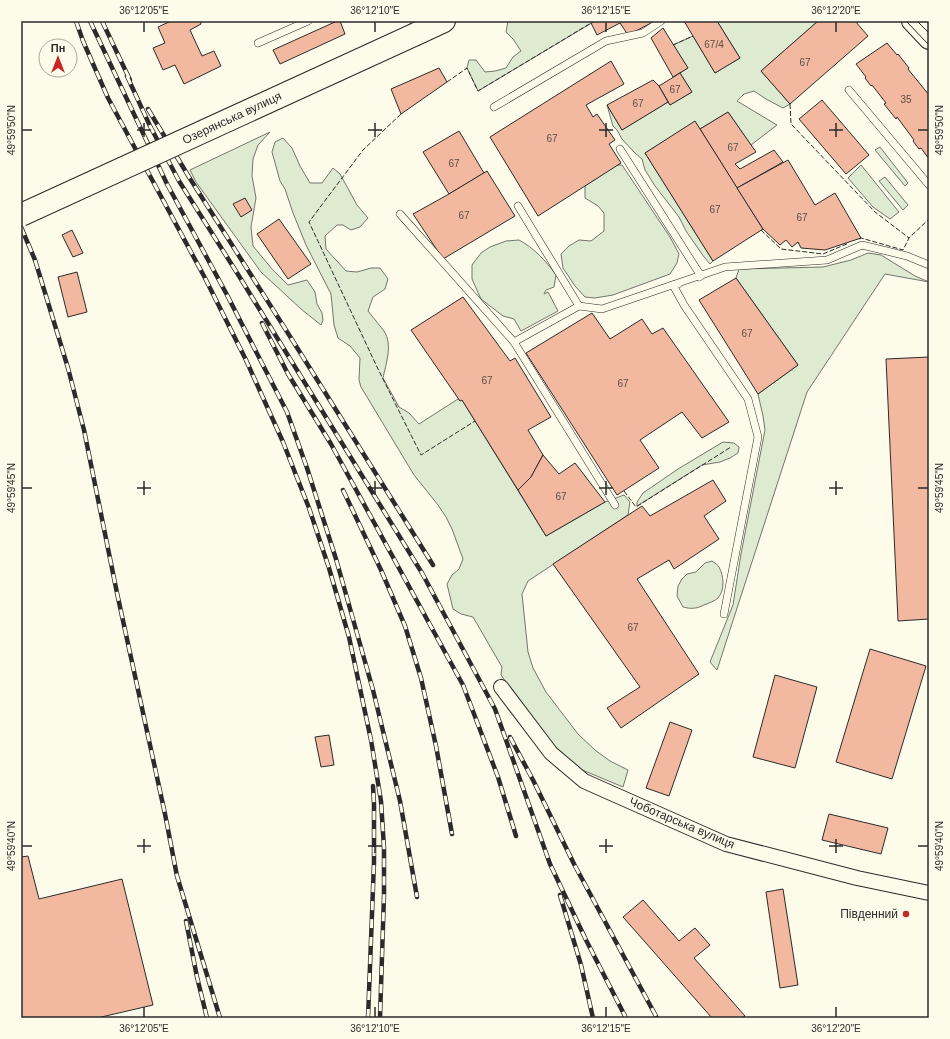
<svg xmlns="http://www.w3.org/2000/svg" width="950" height="1039" viewBox="0 0 950 1039" font-family="Helvetica,sans-serif">
	<style>
		.green { fill: #deebd1; stroke: #74746e }
		.building { fill: #f2b8a0; stroke: #2b2b2b }
		.lines { fill: none; stroke-linecap: round; stroke-linejoin: round }
		.service-casing { stroke: #2b2b2b; stroke-width: 8 }
		.minor-casing { stroke: #2b2b2b; stroke-width: 16 }
		.secondary-casing { stroke: #2b2b2b; stroke-width: 22 }
		.primary-casing { stroke: #2b2b2b; stroke-width: 24 }
		.service { stroke: #fdfbea; stroke-width: 7 }
		.minor { stroke: #fdfbea; stroke-width: 14 }
		.secondary { stroke: #fdfbea; stroke-width: 20 }
		.primary { stroke: #fdfbea; stroke-width: 22 }
		.tram { stroke: #2b2b2b; stroke-width: 1 }
		.rail-casing { stroke: #2b2b2b; stroke-width: 4.5 }
		.rail { stroke: #fdfbea; stroke-width: 3; stroke-dasharray: 9; stroke-linecap: butt }
		.primary-bridge-casing { stroke: #2b2b2b; stroke-width: 24; stroke-linecap: butt }
		.primary-bridge { stroke: #fdfbea; stroke-width: 22 }
		.fence { stroke: #2b2b2b; stroke-width: 1; stroke-dasharray: 5 2; stroke-linecap: butt }
		.ticks { fill: none; stroke: #2b2b2b; stroke-width: 1.5 }
		.poi-dot { fill: #c62828; stroke: #fdfbea; stroke-width: 1.5 }
		.labels { text-anchor: middle; dominant-baseline: central; stroke-width: 3; stroke-linejoin: round; paint-order: stroke }
		.number-label { font-size: 10px; fill: #5d4e48 }
		.street-label { font-size: 12px; fill: #2b2b2b; stroke: #fdfbea }
		.poi-label { font-size: 12px; fill: #2b2b2b; stroke: #fdfbea; text-anchor: end }
		.neatline { fill: none; stroke: #2b2b2b; stroke-width: 1.5 }
		.ticks-label { font-size: 10px; text-anchor: middle; fill: #2b2b2b }
	</style>
	<rect width="100%" height="100%" fill="#fdfbea"/>
	<g class="green">
		<path d="M508,21H595L478,91L467,68L469,60H476L485,72L495,71L506,68L513,57L521,51L513,39L506,32Z"/>
		<path d="M717,21H818L761,71L790,104L783,108L766,99L754,91L744,94L737,101L777,125L751,145L728,112L700,129L695,122L645,153L713,261L710,264L704,257L686,231L679,217L655,186L645,170L642,159L634,152L622,139L617,130L613,126L607,105L622,130L668,102L670,105L692,92L680,73L688,68L673,45L693,36L715,73L740,58Z"/>
		<path d="M270,132L258,145L253,159L252,176L256,198L251,227L253,246L272,269L288,285L307,280L315,292L317,304L322,313L323,320L321,325L301,309L261,272L196,182L190,170Z"/>
		<path d="M283,138L292,148L300,166L310,183H322L333,168L340,174L357,205L368,218L360,227L351,230L343,225H337L325,236L326,249L346,271L357,272L371,268H380L388,279L385,289L373,297L368,311C373,318 379,324 384,331C393,345 386,363 383,378L399,407L409,413L419,424L458,399L460,401L462,400L546,536L605,502L624,495L630,502L628,515L528,581L522,594L528,652L533,668L546,692L578,734L595,750L610,761L628,770L623,787L580,769L537,730L512,691L501,675L502,667L473,617L461,614L453,609L447,584L452,575L459,569L463,559L452,529L446,517L438,505L414,475L361,387L359,380L360,358L350,346L338,338L334,325L331,294L306,245L293,213L285,189L280,181L272,152L275,142Z"/>
		<path d="M880,147L908,183L905,186L875,150Z"/>
		<path d="M617,165H622L670,237L679,254L677,263L670,274L613,295L595,298L585,297L575,286L563,268L561,254L569,246L579,240L591,241L604,231V213L598,206L585,198V186Z"/>
		<path d="M861,165L899,212L890,219L873,207L848,178Z"/>
		<path d="M885,177L908,205L903,210L879,181Z"/>
		<path d="M519,240C534,248 546,261 556,275L554,287L546,290L544,294L548,292L558,311L521,331L514,319L503,316L481,299L472,279V265L481,253L490,247L506,241Z"/>
		<path d="M868,253L881,255L915,276L929,282L885,274L807,392L717,670L710,662L733,605L741,554L765,430L763,416L758,394L798,365L736,278L739,269L823,267L851,260Z"/>
		<path d="M723,442L734,443L739,447L738,453L730,458L720,462L702,465L637,506V502L643,493L678,469Z"/>
		<path d="M712,561C715,563 718,565 719,567C724,576 725,590 718,598C715,601 709,603 704,605C696,609 691,609 683,607L677,596L678,586L682,579L687,574L696,572L705,563Z"/>
	</g>
	<g class="building">
		<path d="M171,21H200L201,24L190,30L202,56L214,51L221,66L184,84L175,65L163,70L153,48L165,43L158,27Z"/>
		<path d="M337,21H340L345,34L280,64L273,50Z"/>
		<path d="M595,21H655L628,35L620,23L597,35L591,23Z"/>
		<path d="M684,21H717L740,58L715,73Z"/>
		<path d="M818,21H855L868,36L790,104L761,71Z"/>
		<path d="M663,28L688,68L673,77L651,38Z"/>
		<path d="M887,43L897,55L898,54L909,68L908,69L929,95V159L921,148L919,149L913,141L914,140L897,117L896,119L884,104L886,103L872,85L871,86L865,78L866,77L856,64Z"/>
		<path d="M611,61L624,84L586,105L593,117L597,114L615,140L609,144L621,163L538,216L490,137Z"/>
		<path d="M439,68L447,82L401,114L391,89Z"/>
		<path d="M680,73L692,92L670,105L659,86Z"/>
		<path d="M653,80L659,86L668,102L622,130L607,105Z"/>
		<path d="M822,100L869,155L846,174L799,119Z"/>
		<path d="M728,112L756,152L735,164L740,169L774,150L783,162L737,188L700,129Z"/>
		<path d="M695,121L763,229L713,261L645,153Z"/>
		<path d="M459,131L484,173L449,194L423,152Z"/>
		<path d="M788,160L815,205L835,193L861,238L825,250L801,248L798,242L792,247L786,240L780,245L763,229L737,188Z"/>
		<path d="M487,171L515,216L443,259L413,214L449,194Z"/>
		<path d="M245,198L252,210L241,217L233,204Z"/>
		<path d="M279,219L311,264L288,279L257,234Z"/>
		<path d="M72,230L83,253L73,257L62,235Z"/>
		<path d="M77,272L87,312L68,317L58,277Z"/>
		<path d="M736,278L798,365L758,394L699,300Z"/>
		<path d="M463,297L510,361L515,358L551,417L528,430L543,455L531,477L518,490L462,400L460,401L411,330Z"/>
		<path d="M592,313L610,339L642,319L652,334L663,328L729,422L702,438L682,412L640,440L659,468L617,495L526,353Z"/>
		<path d="M929,357V619L898,621L886,359Z"/>
		<path d="M543,455L559,474L575,463L605,502L546,536L518,490L531,477Z"/>
		<path d="M713,480L726,501L704,516L719,539L674,569L669,560L637,579L699,674L621,728L607,708L640,687L553,564L642,506L650,516Z"/>
		<path d="M870,649L926,666L892,779L836,762Z"/>
		<path d="M775,675L817,687L795,768L753,757Z"/>
		<path d="M670,722L692,730L669,796L646,788Z"/>
		<path d="M329,735L334,765L321,767L315,737Z"/>
		<path d="M829,814L888,828L881,854L822,840Z"/>
		<path d="M28,856L39,899L122,879L153,1005L97,1018H21V857Z"/>
		<path d="M783,889L798,985L780,988L766,892Z"/>
		<path d="M643,900L679,941L695,928L710,945L694,958L745,1016L742,1018H712L623,917Z"/>
	</g>
	<g class="lines">
		<g class="service-casing">
			<g id="service">
				<path d="M258,43L308,21"/>
				<path d="M849,90L929,185"/>
				<path d="M494,107L606,41L643,33L661,21"/>
				<path d="M620,149L701,276L699,277"/>
				<path d="M518,206L579,306"/>
				<path d="M400,214L514,342L579,306L602,309L725,267L827,260L862,245L907,256L929,265"/>
				<path d="M678,284L673,285L684,305L748,399L758,437L724,614"/>
				<path d="M514,342L615,505"/>
			</g>
		</g>
		<g class="minor-casing">
			<path id="minor" d="M501,687L551,753L584,781L726,844L857,878L929,893"/>
		</g>
		<g class="secondary-casing">
			<path id="secondary" d="M912,21L929,39"/>
		</g>
		<g class="primary-casing">
			<path id="primary" d="M416,34L444,21"/>
		</g>
		<use href="#service" class="service"/>
		<use href="#minor" class="minor"/>
		<use href="#secondary" class="secondary"/>
		<use href="#primary" class="primary"/>
		<g class="tram">
			<path d="M906,21L929,45"/>
			<path d="M917,21L929,33"/>
		</g>
		<g class="rail-casing">
			<g id="rail">
				<path d="M76,21L83,41L108,98L205,278L246,360L283,442L309,508L329,568L349,637L371,740L381,801L384,848V895L380,1018"/>
				<path d="M90,21L167,184L226,293L287,412L307,468L336,559L373,690L400,801L417,897"/>
				<path d="M102,21L130,80"/>
				<path d="M127,76L150,126L179,181L239,276L422,573L495,709L550,864L586,940L626,1018"/>
				<path d="M148,109L189,177L291,338L433,565"/>
				<path d="M21,227L35,260L68,368L84,430L117,593L165,814L177,876L220,1018"/>
				<path d="M262,323L288,374L331,444L463,685L498,777L516,836"/>
				<path d="M343,490L381,570L405,626L421,678L436,746L452,834"/>
				<path d="M510,737L533,780L574,864L657,1018"/>
				<path d="M560,895L581,965L593,1018"/>
				<path d="M186,921L197,977L207,1018"/>
				<path d="M368,1018L374,862V804L373,786"/>
			</g>
		</g>
		<use href="#rail" class="rail"/>
		<g class="primary-bridge-casing">
			<path id="primary-bridge" d="M21,215L416,34"/>
		</g>
		<use href="#primary-bridge" class="primary-bridge"/>
		<g class="fence">
			<path d="M673,45L693,36"/>
			<path d="M447,82L467,68L478,91L591,23"/>
			<path d="M790,104L791,124L875,212L909,238"/>
			<path d="M401,114L363,150L309,222L377,367L421,455L475,421"/>
			<path d="M761,230L781,249L823,254L849,243"/>
			<path d="M859,239L861,238L903,250L909,238L929,219"/>
			<path d="M624,491L636,507L731,447"/>
		</g>
	</g>
	<path class="ticks" d="M144,22V32M375,22V32M606,22V32M836,22V32M144,123V137M375,123V137M606,123V137M836,123V137M22,130H32M137,130H151M368,130H382M599,130H613M829,130H843M918,130H928M144,481V495M375,481V495M606,481V495M836,481V495M22,488H32M137,488H151M368,488H382M599,488H613M829,488H843M918,488H928M144,839V853M375,839V853M606,839V853M836,839V853M22,846H32M137,846H151M368,846H382M599,846H613M829,846H843M918,846H928M144,1007V1017M375,1007V1017M606,1007V1017M836,1007V1017"/>
	<circle class="poi-dot" cx="906" cy="914" r="4"/>
	<g class="labels">
		<g class="number-label">
			<text x="714" y="44">67/4</text>
			<text x="805" y="62">67</text>
			<text x="675" y="89">67</text>
			<text x="906" y="99">35</text>
			<text x="638" y="103">67</text>
			<text x="552" y="138">67</text>
			<text x="733" y="147">67</text>
			<text x="454" y="163">67</text>
			<text x="715" y="209">67</text>
			<text x="464" y="215">67</text>
			<text x="802" y="217">67</text>
			<text x="747" y="333">67</text>
			<text x="487" y="380">67</text>
			<text x="623" y="383">67</text>
			<text x="561" y="496">67</text>
			<text x="633" y="627">67</text>
		</g>
		<g class="street-label">
			<text transform="translate(232 118) rotate(-25)">Озерянська вулиця</text>
			<text transform="translate(682 823) rotate(23)">Чоботарська вулиця</text>
		</g>
		<g class="poi-label">
			<text x="898" y="914">Південний</text>
		</g>
	</g>
	<rect width="950" height="1039" fill="none" stroke="#fdfbea" stroke-width="44"/>
	<g transform="translate(58 58)"><circle r="19" fill="#fdfbea" stroke="#a9a89e"/>
	<path d="M0-3L7 15L0 10L-7 15Z" fill="#c62828"/>
	<text y="-6" font-size="11" font-weight="bold" text-anchor="middle" fill="#2b2b2b">Пн</text>
	</g>
	<rect x="22" y="22" width="906" height="995" class="neatline"/>
	<g class="ticks-label">
		<text x="144" y="14">36°12'05"E</text>
		<text x="375" y="14">36°12'10"E</text>
		<text x="606" y="14">36°12'15"E</text>
		<text x="836" y="14">36°12'20"E</text>
		<text transform="translate(11 130) rotate(-90)" y="4">49°59'50"N</text>
		<text transform="translate(939 130) rotate(-90)" y="4">49°59'50"N</text>
		<text transform="translate(11 488) rotate(-90)" y="4">49°59'45"N</text>
		<text transform="translate(939 488) rotate(-90)" y="4">49°59'45"N</text>
		<text transform="translate(11 846) rotate(-90)" y="4">49°59'40"N</text>
		<text transform="translate(939 846) rotate(-90)" y="4">49°59'40"N</text>
		<text x="144" y="1032">36°12'05"E</text>
		<text x="375" y="1032">36°12'10"E</text>
		<text x="606" y="1032">36°12'15"E</text>
		<text x="836" y="1032">36°12'20"E</text>
	</g>
</svg>
